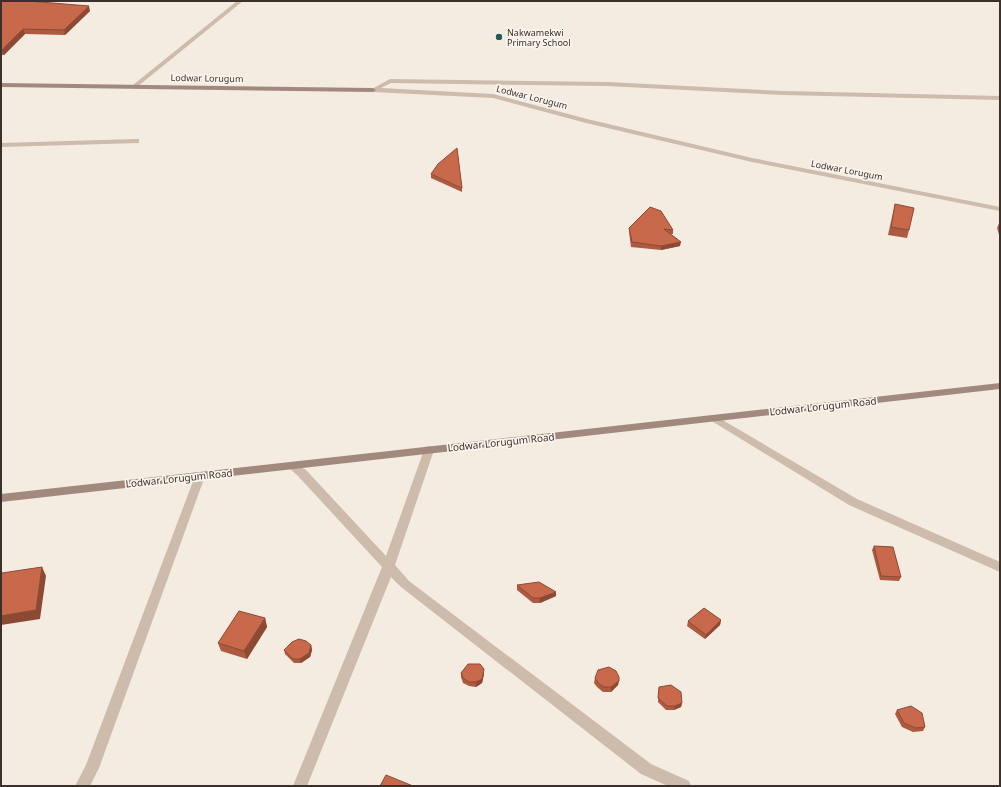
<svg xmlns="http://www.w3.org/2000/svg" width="1001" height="787" viewBox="0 0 1001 787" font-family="'Noto Sans',sans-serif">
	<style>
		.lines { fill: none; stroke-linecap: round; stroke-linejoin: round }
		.street { fill: #cdbbac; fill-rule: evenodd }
		.secondary { fill: #a18a7d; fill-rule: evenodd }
		.wall { fill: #ac5a40 }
		.shaded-wall { fill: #8c4a34 }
		.building { fill: #c8694b; stroke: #8c4a34 }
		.poi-dot { fill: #1f5a5e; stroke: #fbf5ee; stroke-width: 1.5 }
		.labels { text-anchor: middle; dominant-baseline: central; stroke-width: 3.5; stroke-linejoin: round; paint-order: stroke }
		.far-poi-label { font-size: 9px; fill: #3b302b; stroke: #fbf5ee; text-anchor: start }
		.far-street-label { font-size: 9px; fill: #3b302b; stroke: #fbf5ee }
		.street-label { font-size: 10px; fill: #3b302b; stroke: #fbf5ee }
	</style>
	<rect width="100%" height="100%" fill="#f4ebe1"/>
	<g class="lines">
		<g class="street">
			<path d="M237,1H243L137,87H133V85Z"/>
			<path d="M390,79L607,82L783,91L1000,96V100L783,95L607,86L391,83L381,88L493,94L587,119L752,158L1000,207V211L752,162L586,123L493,98L373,92L370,90Z"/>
			<path d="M136,139H139V143L1,147V143Z"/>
			<path d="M714,415L857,499L1000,562V572L849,505L710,420L709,418L710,416Z"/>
			<path d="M429,446L433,447L434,450L395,565L409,581L651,764L689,781L691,786H668L641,774L401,587L391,577L307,786H293L382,567L298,476L287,466L288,463L292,462L306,470L386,556L424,450L425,447Z"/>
			<path d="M200,472L204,473L205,476L99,768L90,786H75L86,765L195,476L196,473Z"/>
		</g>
		<g class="secondary">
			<path d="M1,83L373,88L376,90L373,92L1,87Z"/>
			<path d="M1000,383V389L1,502V494Z"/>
		</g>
	</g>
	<g class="wall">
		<path d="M1,1H33H32L90,11L65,35L25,34L4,55H1Z"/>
		<path d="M431,174L462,188V192L431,178Z"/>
		<path d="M895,204L909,230L907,238L888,235Z"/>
		<path d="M650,207L673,230V234H670L680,246L661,250L631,247L629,232V228Z"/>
		<path d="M1000,221V238L997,228Z"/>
		<path d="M874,546L901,577L899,581L880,580L872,550Z"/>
		<path d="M517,585L556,596L540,603H533L517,590Z"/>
		<path d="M265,618L267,627L247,659L221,651L218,643Z"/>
		<path d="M721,620L720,625L705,639L687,626L688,621Z"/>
		<path d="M311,645L312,650L310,657L301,663H294L285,654L284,650Z"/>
		<path d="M484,669V674L482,683L476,687L469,686L463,683L461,677V673Z"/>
		<path d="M619,677L618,685L611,692H603L597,687L594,683L595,678Z"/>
		<path d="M659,687L682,703L681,707L674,710H666L658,702Z"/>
		<path d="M897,710L925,727L923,731L913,732L902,727L895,714Z"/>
	</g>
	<g class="shaded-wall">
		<path d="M89,6L90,11L65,35L64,30Z"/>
		<path d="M23,29L25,34L4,55L2,50Z"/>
		<path d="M681,242L680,246L661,250V246Z"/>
		<path d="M42,567L46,576L40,619L1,625V616Z"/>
		<path d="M556,592V596L540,603V598Z"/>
		<path d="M265,618L267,627L247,659L244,651Z"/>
		<path d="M721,620L720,625L705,639L706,635Z"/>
		<path d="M311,645L312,650L310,657L301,663L300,659Z"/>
		<path d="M484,669V674L482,683L476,687V682Z"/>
		<path d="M619,681L618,685L611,692V687Z"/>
		<path d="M682,703L681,707L674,710L675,706Z"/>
	</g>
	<g class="building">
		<path d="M1,1H28L89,6L64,30L23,29L2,50H1Z"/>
		<path d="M457,148L462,188L431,174L438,164Z"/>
		<path d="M895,204L914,208L909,230L891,227Z"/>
		<path d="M650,207L661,211L673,230L664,229L681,242L661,246L632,242L629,228Z"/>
		<path d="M874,546L893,547L901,577L881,576Z"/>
		<path d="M42,567L36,610L1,616V581L2,573Z"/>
		<path d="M539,582L556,592L540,598H533L517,585Z"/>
		<path d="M704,608L721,620L706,635L688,621Z"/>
		<path d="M239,611L265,618L244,651L218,643Z"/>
		<path d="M299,639L306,641L311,645L309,653L300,659H293L284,650L292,642Z"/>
		<path d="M468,664H480L484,669L482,679L476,682H469L463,678L461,673Z"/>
		<path d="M609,667L616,671L619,677V681L611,687H604L598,683L595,678L598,670Z"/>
		<path d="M671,685L681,692L682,703L675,706H667L658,698L659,687Z"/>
		<path d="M911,706L922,713L925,727L916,728L904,723L897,710Z"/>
		<path d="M386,775L413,786H380Z"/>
	</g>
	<circle class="poi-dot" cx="499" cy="37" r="4"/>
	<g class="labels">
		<g class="far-poi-label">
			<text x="507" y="32">Nakwamekwi<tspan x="507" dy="10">Primary School</tspan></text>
		</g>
		<g class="far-street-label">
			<text transform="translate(207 78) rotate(1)">Lodwar Lorugum</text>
			<text transform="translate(532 97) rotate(14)">Lodwar Lorugum</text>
			<text transform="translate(847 170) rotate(11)">Lodwar Lorugum</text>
		</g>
		<g class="street-label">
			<text transform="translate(823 406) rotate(-6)">Lodwar Lorugum Road</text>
			<text transform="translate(501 442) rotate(-6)">Lodwar Lorugum Road</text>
			<text transform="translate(179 478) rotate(-6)">Lodwar Lorugum Road</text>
		</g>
	</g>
	<rect width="1001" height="787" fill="none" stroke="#3b302b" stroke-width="4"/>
</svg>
